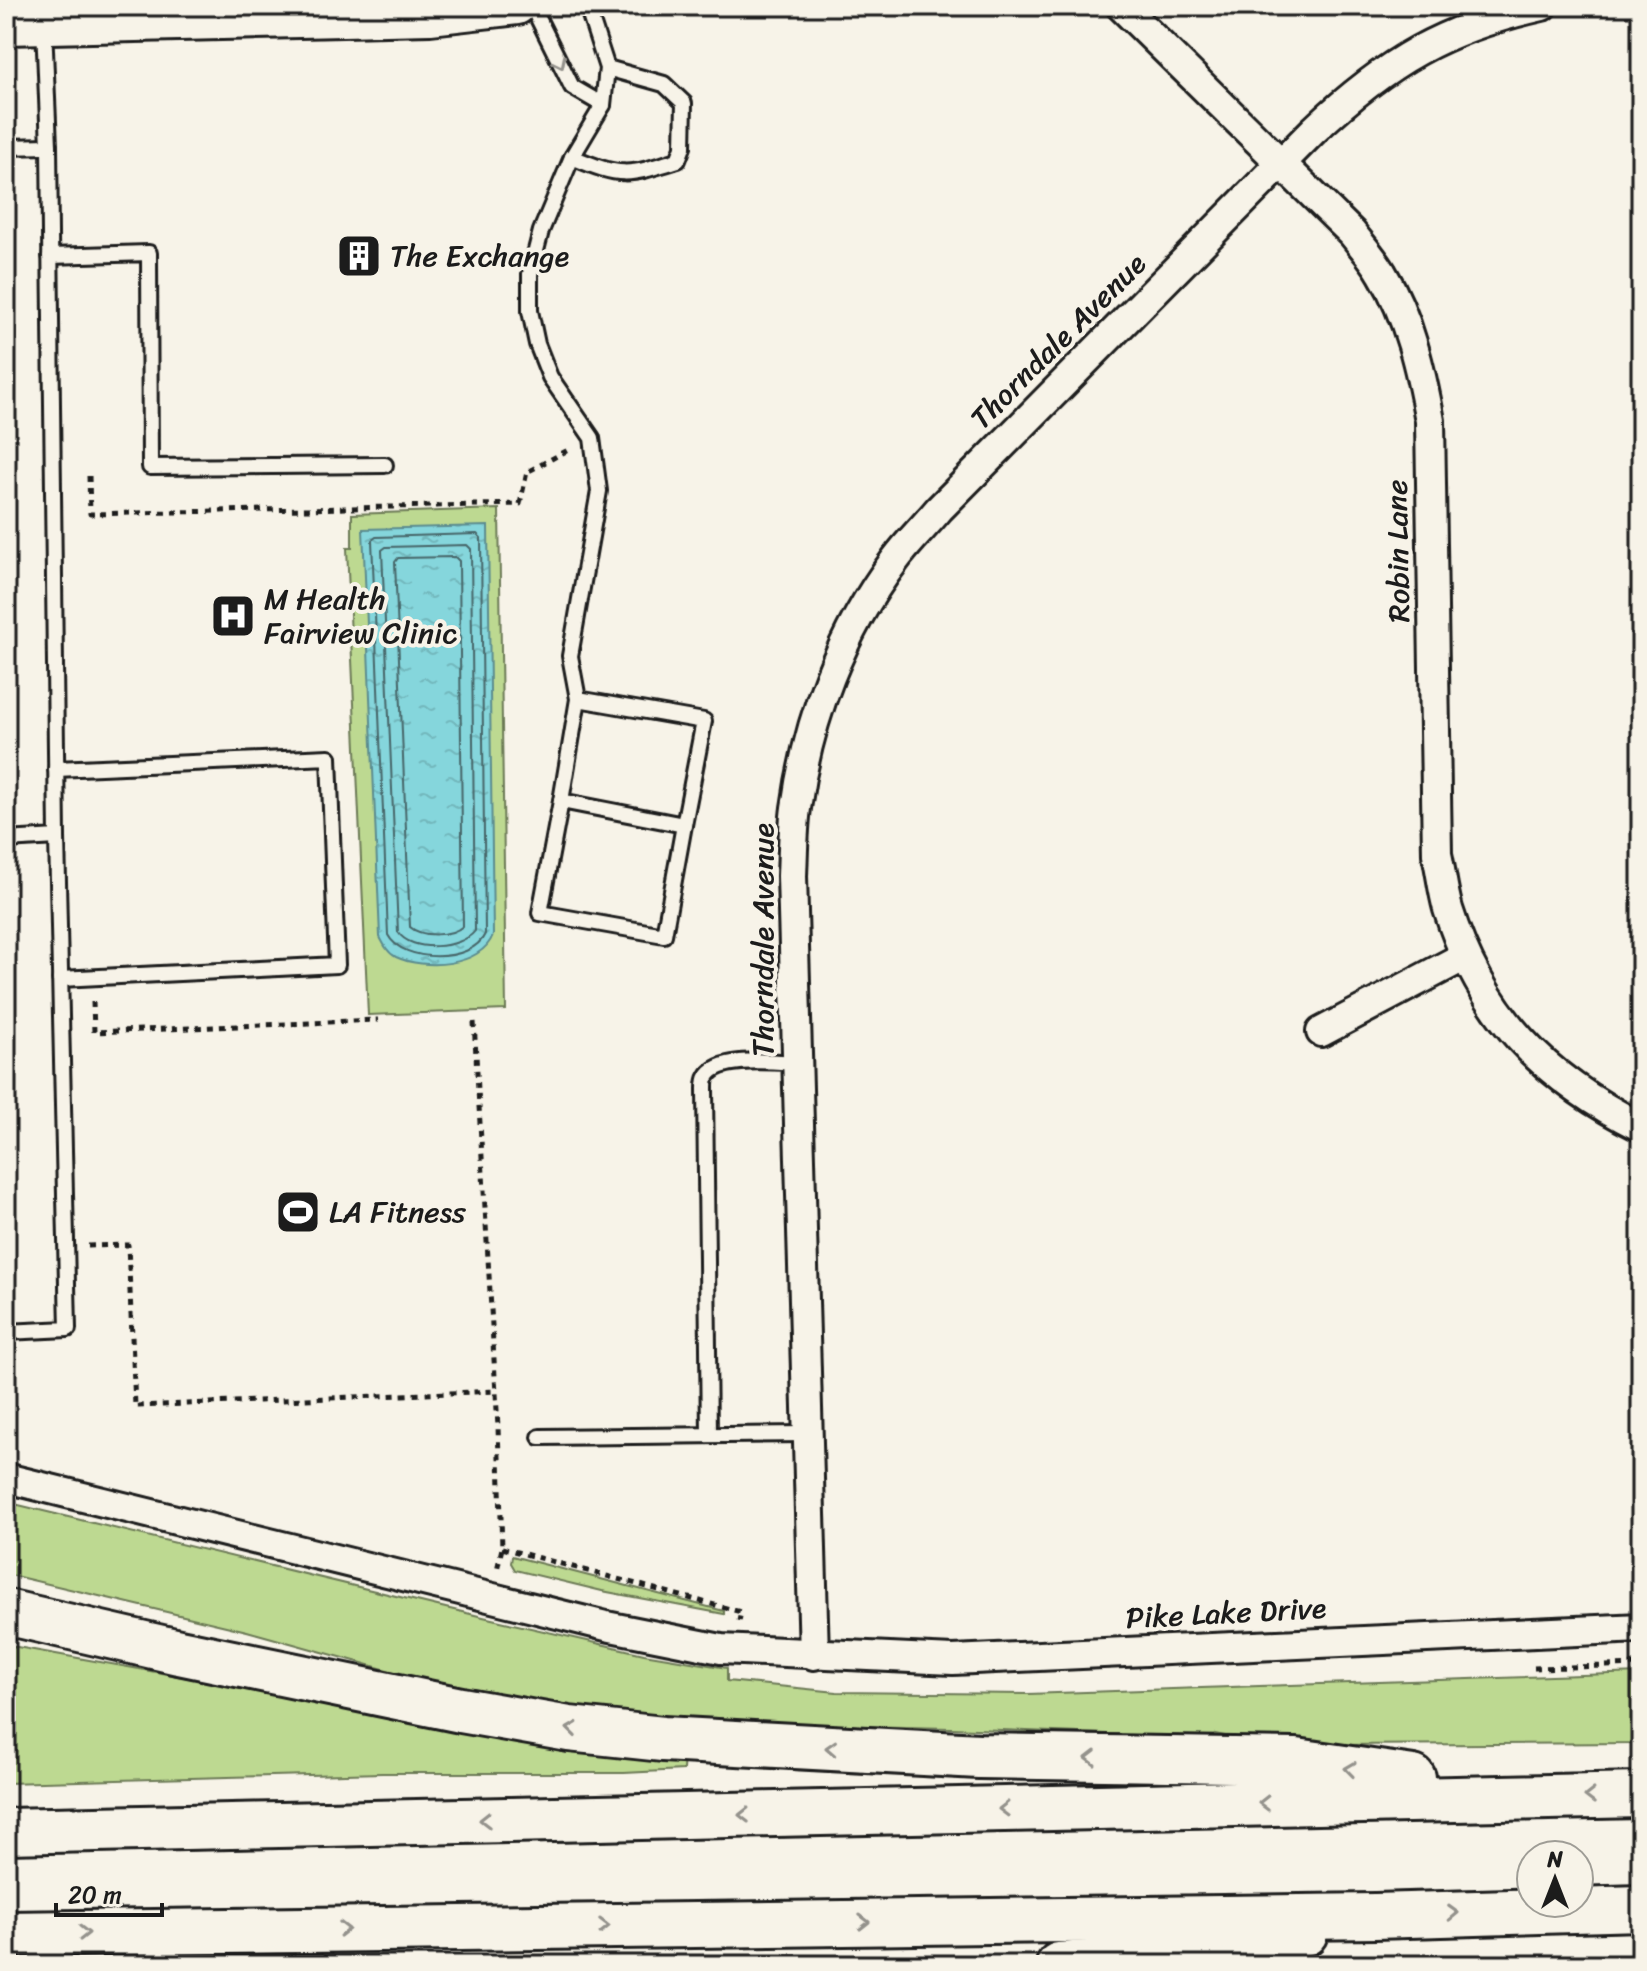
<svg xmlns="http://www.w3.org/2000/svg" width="1647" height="1971" viewBox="0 0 1647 1971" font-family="Sriracha,sans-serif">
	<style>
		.grass { fill: #bdd991; stroke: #6c7a56; stroke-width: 2 }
		.water { fill: url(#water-ripples); stroke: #5b8c8f; stroke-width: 2 }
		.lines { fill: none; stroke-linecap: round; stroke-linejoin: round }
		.shore { stroke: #466669; stroke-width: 2 }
		.service-casing { stroke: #1c1c1c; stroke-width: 20 }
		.minor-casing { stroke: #1c1c1c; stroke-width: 34 }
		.tertiary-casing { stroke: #1c1c1c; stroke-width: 42 }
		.motorway-casing { stroke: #1c1c1c; stroke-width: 50 }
		.path { stroke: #1c1c1c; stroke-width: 5; stroke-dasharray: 6 6; stroke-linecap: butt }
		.service { stroke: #f7f3e8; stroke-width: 14 }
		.minor { stroke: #f7f3e8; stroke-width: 28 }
		.tertiary { stroke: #f7f3e8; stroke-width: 36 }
		.motorway { stroke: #f7f3e8; stroke-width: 44 }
		.oneway { stroke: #94928c }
		.labels { text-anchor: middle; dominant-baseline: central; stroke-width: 8; stroke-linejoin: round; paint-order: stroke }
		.poi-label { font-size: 30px; fill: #1c1c1c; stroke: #f7f3e8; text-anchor: start }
		.street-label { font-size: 30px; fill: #1c1c1c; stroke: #f7f3e8 }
	</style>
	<defs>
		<pattern id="water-ripples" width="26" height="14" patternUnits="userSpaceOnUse" patternTransform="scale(2)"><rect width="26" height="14" fill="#85d6dc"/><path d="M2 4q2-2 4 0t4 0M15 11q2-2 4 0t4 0" fill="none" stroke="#72b7bc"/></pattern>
	</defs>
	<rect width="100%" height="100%" fill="#f7f3e8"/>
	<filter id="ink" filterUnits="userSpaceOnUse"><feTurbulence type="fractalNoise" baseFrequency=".0125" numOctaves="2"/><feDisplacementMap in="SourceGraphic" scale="16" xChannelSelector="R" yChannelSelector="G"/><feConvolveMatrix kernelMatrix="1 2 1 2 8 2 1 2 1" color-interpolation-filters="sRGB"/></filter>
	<g filter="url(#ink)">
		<g class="grass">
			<path d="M499,509L506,1010L368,1015L347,548H352V514Z"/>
			<path d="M6,1502L483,1617L644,1654L727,1668V1681L837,1692L1028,1694L1641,1673V1743L1331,1745L1259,1743L1215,1734L1214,1738L951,1728L667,1722L535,1708L441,1685L247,1631L6,1574Z"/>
			<path d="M512,1556L724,1611V1614L602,1591L515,1570L511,1563Z"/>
			<path d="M6,1645L371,1711L684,1754L683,1770L624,1773H382L6,1783Z"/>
		</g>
		<path class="water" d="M488,526L493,935C481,967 424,970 396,957C388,953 384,945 380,937L363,529Z"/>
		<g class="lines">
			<g class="shore">
				<path d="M477,534L481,538L485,934C472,964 402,963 388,935L372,540L376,537Z"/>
				<path d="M467,545L471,549L475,931C461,949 411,953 398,932L382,550L386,547Z"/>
				<path d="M455,557L459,561L463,926C451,937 421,937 410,927L395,562L398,558Z"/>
			</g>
			<g class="service-casing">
				<g id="service">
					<path d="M532,6L572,87L603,105"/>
					<path d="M6,147L49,146"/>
					<path d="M572,157C622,178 627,176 678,160L683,147L684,103L664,84L607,68"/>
					<path d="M50,256L149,253L150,467L385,465"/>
					<path d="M578,699L704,721L684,825L561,801L578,699L570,656L599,491L592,438L550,377L537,344L530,311V274L541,231L572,157L603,105L607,68L587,6"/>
					<path d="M56,769L329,757L337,965L60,979"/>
					<path d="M561,801L540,913L664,935L684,825"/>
					<path d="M6,840L57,837L49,146L44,26"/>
					<path d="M6,1332L68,1329L57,837"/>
					<path d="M709,1435L705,1089C705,1085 705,1080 707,1077C718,1055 777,1062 798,1063"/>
					<path d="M540,1437L808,1434"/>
				</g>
			</g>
			<g class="minor-casing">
				<g id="minor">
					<path d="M1121,6L1352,233C1362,246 1374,259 1382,273C1409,317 1421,371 1430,421L1437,854C1441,872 1443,891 1448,909C1481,1014 1544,1079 1641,1127"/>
					<path d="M1321,1032L1465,956"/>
					<path d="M6,1478L606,1626L721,1649L953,1660L1641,1628"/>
					<path d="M814,1655L792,876C793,854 793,830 796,808C808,719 841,632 895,560C908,542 925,526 939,509L1314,130C1387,61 1444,28 1542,6"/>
				</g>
			</g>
			<g class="tertiary-casing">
				<path id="tertiary" d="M6,26L430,16L517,6"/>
			</g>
			<g class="motorway-casing">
				<g id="motorway">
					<path d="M6,1612L179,1652L461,1710L569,1729L663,1739L979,1756L1296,1761L1413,1778"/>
					<path d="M6,1831L1641,1795"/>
					<path d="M6,1934L1375,1916L1641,1908"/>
					<path d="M1059,1965L1222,1954L1305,1933"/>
				</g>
			</g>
			<g class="path">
				<path d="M89,476L90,514L520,504L527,472L570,449"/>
				<path d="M93,1002L94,1032L378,1020"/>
				<path d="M474,1022L498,1427L502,1548L497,1570"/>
				<path d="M88,1246L128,1245L135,1406L496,1391"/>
				<path d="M502,1548L741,1612L739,1621"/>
				<path d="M1534,1668L1641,1665"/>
			</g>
			<use href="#service" class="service"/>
			<use href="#minor" class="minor"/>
			<use href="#tertiary" class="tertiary"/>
			<use href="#motorway" class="motorway"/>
		</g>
		<defs><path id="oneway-chevron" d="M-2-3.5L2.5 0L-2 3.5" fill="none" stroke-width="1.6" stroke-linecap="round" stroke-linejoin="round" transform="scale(2)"/></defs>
		<g class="oneway">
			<use href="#oneway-chevron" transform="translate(560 63) rotate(64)"/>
			<use href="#oneway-chevron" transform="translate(572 1729) rotate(-173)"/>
			<use href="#oneway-chevron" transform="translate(831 1748) rotate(-177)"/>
			<use href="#oneway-chevron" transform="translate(1091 1758) rotate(-179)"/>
			<use href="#oneway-chevron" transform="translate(1350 1769) rotate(-172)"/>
			<use href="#oneway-chevron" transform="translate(1590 1796) rotate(179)"/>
			<use href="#oneway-chevron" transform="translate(1264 1803) rotate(179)"/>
			<use href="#oneway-chevron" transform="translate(1004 1809) rotate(179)"/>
			<use href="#oneway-chevron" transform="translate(744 1815) rotate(179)"/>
			<use href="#oneway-chevron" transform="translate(485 1820) rotate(179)"/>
			<use href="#oneway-chevron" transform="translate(1453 1913) rotate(-2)"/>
			<use href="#oneway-chevron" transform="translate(864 1922) rotate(-1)"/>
			<use href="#oneway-chevron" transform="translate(604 1926) rotate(-1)"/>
			<use href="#oneway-chevron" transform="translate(344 1929) rotate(-1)"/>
			<use href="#oneway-chevron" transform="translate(84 1933) rotate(-1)"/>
		</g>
	</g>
	<defs>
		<g id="building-square" transform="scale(2.3)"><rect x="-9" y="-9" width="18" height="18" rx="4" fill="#1c1c1c" stroke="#f7f3e8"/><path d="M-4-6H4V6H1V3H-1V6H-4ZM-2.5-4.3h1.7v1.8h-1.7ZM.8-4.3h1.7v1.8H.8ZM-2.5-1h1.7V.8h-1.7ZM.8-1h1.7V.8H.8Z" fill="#fff"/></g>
		<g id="hospital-square" transform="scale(2.3)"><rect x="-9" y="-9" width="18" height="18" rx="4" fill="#1c1c1c" stroke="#f7f3e8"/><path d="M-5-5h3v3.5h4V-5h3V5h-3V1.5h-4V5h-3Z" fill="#fff"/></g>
		<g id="stadium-square" transform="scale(2.3)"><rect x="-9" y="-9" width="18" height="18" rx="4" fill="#1c1c1c" stroke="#f7f3e8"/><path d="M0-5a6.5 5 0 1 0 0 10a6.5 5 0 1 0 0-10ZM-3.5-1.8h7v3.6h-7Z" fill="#fff"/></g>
	</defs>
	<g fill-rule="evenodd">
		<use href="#building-square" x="359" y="256"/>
		<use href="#hospital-square" x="233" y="616"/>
		<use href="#stadium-square" x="298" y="1212"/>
	</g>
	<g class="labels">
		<g class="poi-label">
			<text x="390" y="256">The Exchange</text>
			<text x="264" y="599">M Health<tspan x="264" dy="34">Fairview Clinic</tspan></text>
			<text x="329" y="1212">LA Fitness</text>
		</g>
		<g class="street-label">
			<text transform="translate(1058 341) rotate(-45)">Thorndale Avenue</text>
			<text transform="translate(1398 551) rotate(-91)">Robin Lane</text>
			<text transform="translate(763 940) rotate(-90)">Thorndale Avenue</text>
			<text transform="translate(1226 1613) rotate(-3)">Pike Lake Drive</text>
		</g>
	</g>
	<rect width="1647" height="1971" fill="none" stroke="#f7f3e8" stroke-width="32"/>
	<rect x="16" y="16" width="1615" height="1939" fill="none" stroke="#1c1c1c" stroke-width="3" filter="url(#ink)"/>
	<g transform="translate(1555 1879)"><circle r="38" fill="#f7f3e8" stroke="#9f9d96" stroke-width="2"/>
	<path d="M0-6L14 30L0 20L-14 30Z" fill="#1c1c1c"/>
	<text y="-12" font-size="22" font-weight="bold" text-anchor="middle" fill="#1c1c1c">N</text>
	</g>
	<path d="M56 1903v12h106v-12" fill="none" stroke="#1c1c1c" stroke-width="4"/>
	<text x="68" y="1903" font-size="24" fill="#1c1c1c" stroke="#f7f3e8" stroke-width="6" paint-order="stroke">20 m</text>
</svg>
